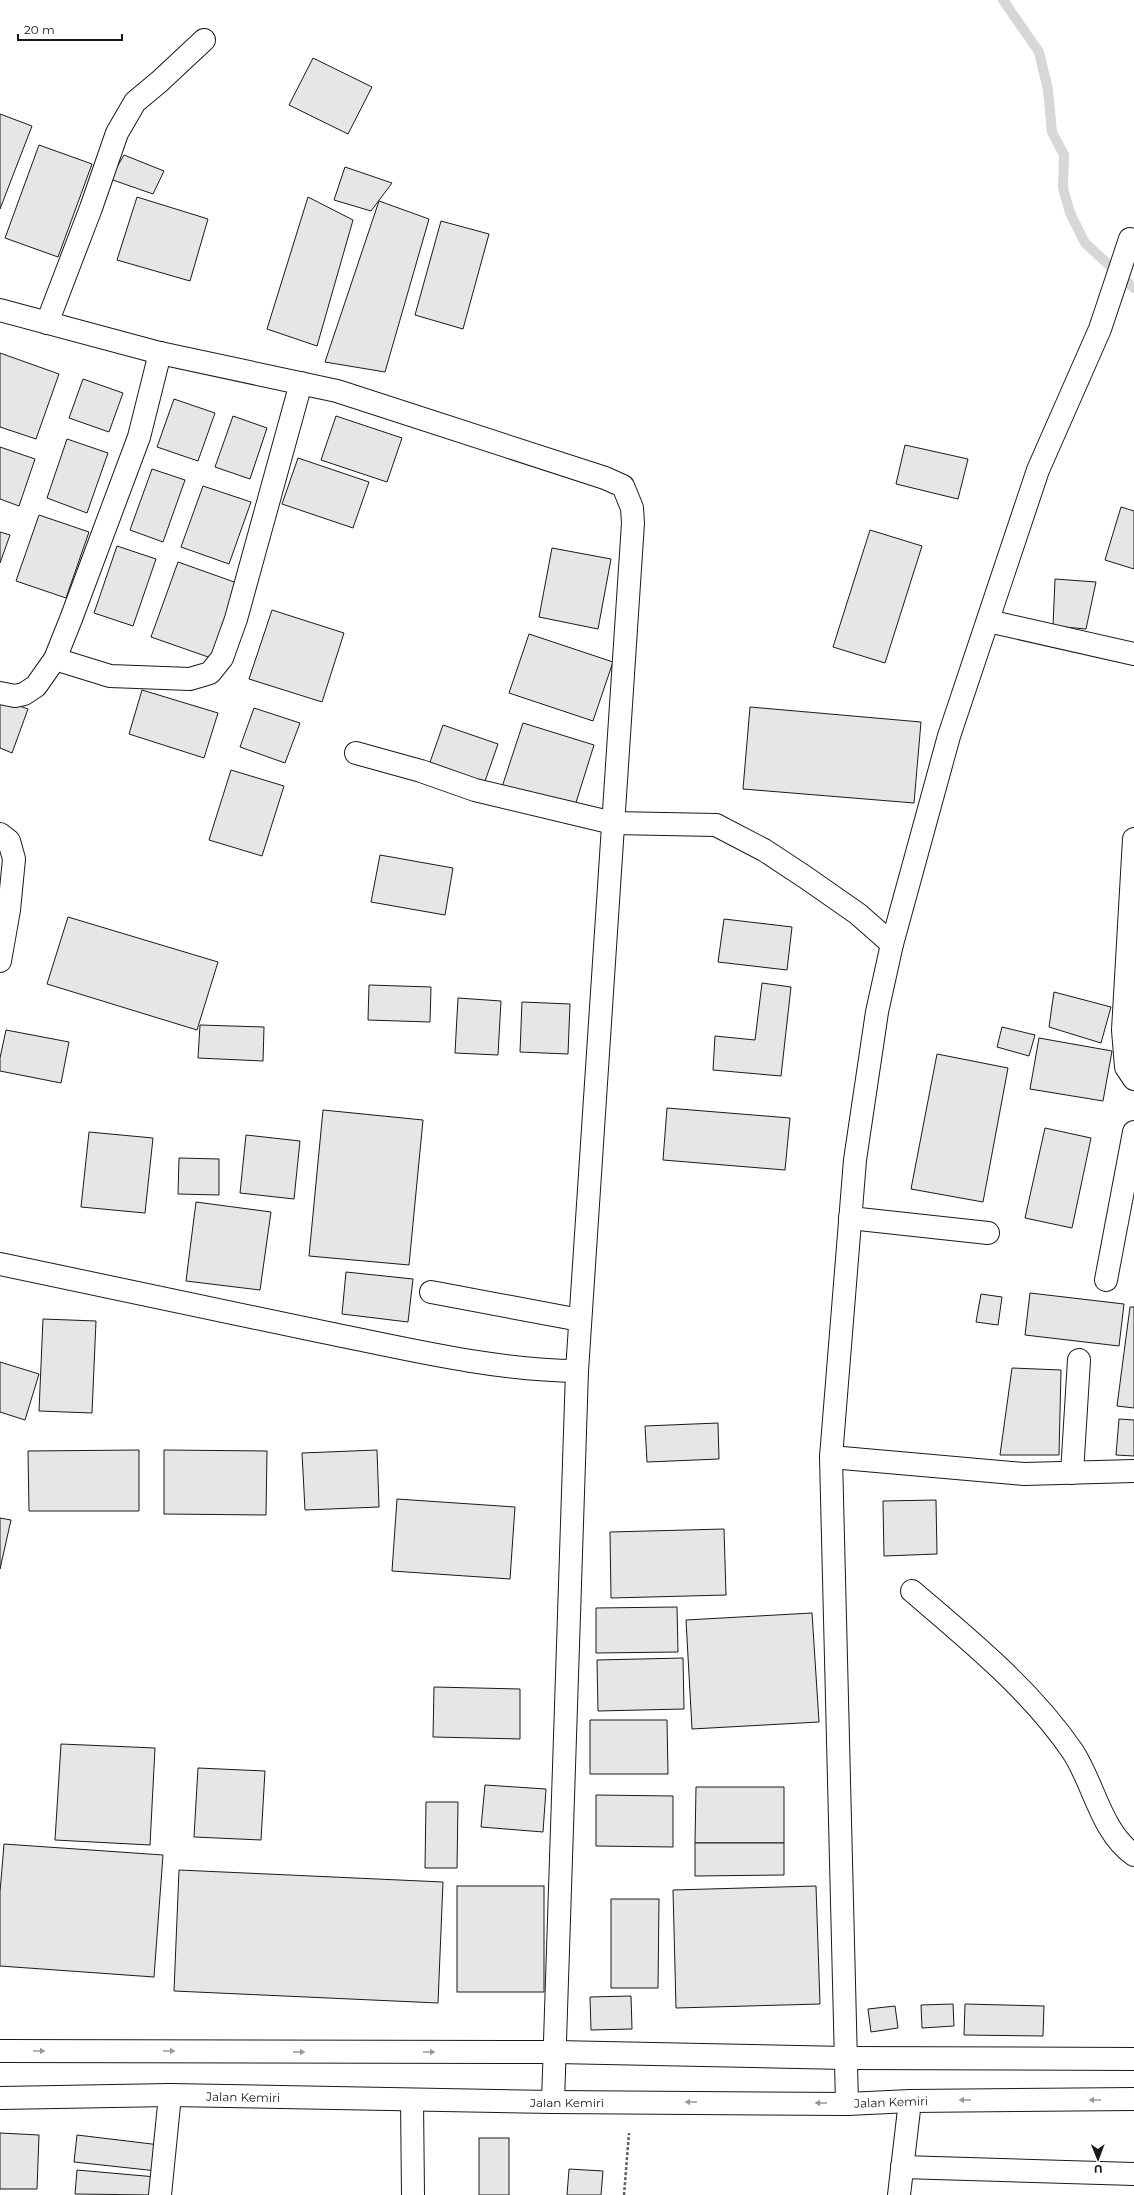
<svg xmlns="http://www.w3.org/2000/svg" width="1134" height="2195" viewBox="0 0 1134 2195" font-family="Montserrat,sans-serif">
	<style>
		.lines { fill: none; stroke-linecap: round; stroke-linejoin: round }
		.stream { stroke: #d7d7d7; stroke-width: 10 }
		.building { fill: #e6e6e6; stroke: #1a1a1a }
		.minor-casing { stroke: #1a1a1a; stroke-width: 24 }
		.highway-casing { stroke: #1a1a1a; stroke-width: 24 }
		.path { stroke: #5f5f5f; stroke-width: 2.5; stroke-dasharray: 3 2; stroke-linecap: butt }
		.minor { stroke: #fff; stroke-width: 22 }
		.highway { stroke: #fff; stroke-width: 22 }
		.oneway { fill: #989898 }
		.labels { text-anchor: middle; dominant-baseline: central; stroke-width: 3; stroke-linejoin: round; paint-order: stroke }
		.street-label { font-size: 12px; fill: #1a1a1a; stroke: #fff }
	</style>
	<rect width="100%" height="100%" fill="#fff"/>
	<g class="lines">
		<path class="stream" d="M1003,0L1039,52L1048,90L1052,132L1064,155L1063,188L1070,213L1085,243L1134,288"/>
	</g>
	<g class="building">
		<path d="M313,58L372,87L348,134L289,105Z"/>
		<path d="M0,114L32,126L0,209Z"/>
		<path d="M39,145L92,164L58,257L5,238Z"/>
		<path d="M124,155L164,171L153,194L110,179Z"/>
		<path d="M345,167L392,183L371,211L334,200Z"/>
		<path d="M137,197L208,219L190,281L117,260Z"/>
		<path d="M308,197L353,220L317,346L267,329Z"/>
		<path d="M379,201L429,219L385,372L325,362Z"/>
		<path d="M441,221L489,234L463,329L415,315Z"/>
		<path d="M0,353L59,374L36,439L0,427Z"/>
		<path d="M83,379L123,393L109,432L69,418Z"/>
		<path d="M174,399L215,413L198,461L157,447Z"/>
		<path d="M233,416L267,428L250,479L215,467Z"/>
		<path d="M336,416L402,438L387,482L321,460Z"/>
		<path d="M67,439L108,453L87,513L47,498Z"/>
		<path d="M905,445L968,459L958,499L896,484Z"/>
		<path d="M0,447L35,459L19,506L0,499Z"/>
		<path d="M298,458L369,482L353,528L282,504Z"/>
		<path d="M152,469L185,480L163,542L130,530Z"/>
		<path d="M203,486L251,502L229,564L181,547Z"/>
		<path d="M1121,507L1134,511V569L1105,560Z"/>
		<path d="M39,515L89,532L66,598L16,581Z"/>
		<path d="M870,530L922,546L885,663L833,647Z"/>
		<path d="M0,532L10,535L0,563Z"/>
		<path d="M117,546L156,559L133,626L94,613Z"/>
		<path d="M552,548L611,559L598,629L539,617Z"/>
		<path d="M178,562L237,583L211,658L151,637Z"/>
		<path d="M1055,579L1096,582L1086,629L1053,626Z"/>
		<path d="M272,610L344,633L322,702L249,679Z"/>
		<path d="M529,634L613,662L593,721L509,693Z"/>
		<path d="M142,690L218,713L204,758L129,734Z"/>
		<path d="M0,699L28,709L12,753L0,748Z"/>
		<path d="M750,707L921,722L914,803L743,789Z"/>
		<path d="M254,708L300,723L285,763L240,747Z"/>
		<path d="M523,723L594,745L574,809L502,787Z"/>
		<path d="M443,725L498,744L483,787L428,768Z"/>
		<path d="M231,770L284,786L262,856L209,840Z"/>
		<path d="M380,855L453,868L445,915L371,902Z"/>
		<path d="M68,917L218,962L197,1030L47,984Z"/>
		<path d="M724,919L792,927L787,970L718,962Z"/>
		<path d="M762,983L791,987L781,1076L713,1070L715,1036L755,1040Z"/>
		<path d="M369,985L431,987L430,1022L368,1020Z"/>
		<path d="M1054,992L1111,1007L1101,1043L1049,1027Z"/>
		<path d="M458,998L501,1001L498,1055L455,1053Z"/>
		<path d="M522,1002L570,1004L568,1054L520,1052Z"/>
		<path d="M200,1025L264,1027L263,1061L198,1058Z"/>
		<path d="M1002,1027L1035,1035L1029,1056L997,1047Z"/>
		<path d="M6,1030L69,1042L61,1083L0,1071V1058Z"/>
		<path d="M1039,1038L1112,1051L1103,1101L1030,1089Z"/>
		<path d="M937,1054L1008,1068L983,1202L911,1189Z"/>
		<path d="M667,1108L790,1118L785,1170L663,1160Z"/>
		<path d="M323,1110L423,1120L409,1265L309,1256Z"/>
		<path d="M1045,1128L1091,1138L1072,1228L1025,1218Z"/>
		<path d="M89,1132L153,1138L145,1213L81,1207Z"/>
		<path d="M246,1135L300,1141L294,1199L240,1193Z"/>
		<path d="M179,1158L219,1159V1195L178,1194Z"/>
		<path d="M196,1202L271,1212L260,1290L186,1281Z"/>
		<path d="M346,1272L413,1279L408,1322L342,1314Z"/>
		<path d="M1030,1293L1124,1304L1119,1346L1025,1335Z"/>
		<path d="M981,1294L1002,1297L998,1325L976,1322Z"/>
		<path d="M1130,1307H1134V1408L1117,1406Z"/>
		<path d="M43,1319L96,1321L92,1413L39,1411Z"/>
		<path d="M0,1362L39,1374L25,1420L0,1412Z"/>
		<path d="M1012,1368L1061,1370L1059,1455H1000Z"/>
		<path d="M1119,1419L1134,1420V1456L1116,1455Z"/>
		<path d="M718,1423L719,1459L647,1462L645,1426Z"/>
		<path d="M139,1450V1511H29L28,1451Z"/>
		<path d="M164,1450L267,1451L266,1515L164,1514Z"/>
		<path d="M377,1450L379,1507L305,1510L302,1453Z"/>
		<path d="M397,1499L515,1507L510,1579L392,1571Z"/>
		<path d="M936,1500L937,1554L884,1556L883,1501Z"/>
		<path d="M0,1518L11,1520L0,1569Z"/>
		<path d="M724,1529L726,1595L611,1598L610,1532Z"/>
		<path d="M677,1607L678,1652L596,1653V1608Z"/>
		<path d="M812,1613L819,1722L692,1729L686,1620Z"/>
		<path d="M683,1658L684,1709L598,1711L597,1660Z"/>
		<path d="M434,1687L520,1689V1739L433,1737Z"/>
		<path d="M590,1720H667L668,1774H590Z"/>
		<path d="M61,1744L155,1748L150,1845L55,1840Z"/>
		<path d="M198,1768L265,1771L261,1840L194,1837Z"/>
		<path d="M485,1785L546,1789L543,1832L481,1827Z"/>
		<path d="M696,1787H784V1843H695Z"/>
		<path d="M596,1795L673,1796V1847L596,1846Z"/>
		<path d="M426,1802H458L457,1868H425Z"/>
		<path d="M695,1843H784V1875L695,1876Z"/>
		<path d="M4,1844L163,1855L154,1977L0,1966V1892Z"/>
		<path d="M179,1870L443,1882L438,2003L174,1991Z"/>
		<rect x="457" y="1886" width="87" height="106"/>
		<path d="M816,1886L820,2004L676,2008L673,1890Z"/>
		<path d="M611,1899H659L658,1988H611Z"/>
		<path d="M631,1996L632,2029L591,2030L590,1997Z"/>
		<path d="M953,2004L954,2026L922,2028L921,2005Z"/>
		<path d="M965,2004L1044,2006L1043,2036L964,2035Z"/>
		<path d="M895,2006L898,2028L871,2032L868,2009Z"/>
		<path d="M0,2133L39,2135L37,2189H0Z"/>
		<path d="M77,2135L160,2145L157,2171L74,2162Z"/>
		<rect x="479" y="2138" width="30" height="57"/>
		<path d="M569,2169L603,2171L601,2195H567Z"/>
		<path d="M77,2170L156,2177L154,2195L75,2194Z"/>
	</g>
	<g class="lines">
		<g class="minor-casing">
			<g id="minor">
				<path d="M0,310L160,353L337,391L605,478L623,486L632,508L633,523L577,1371L553,2102"/>
				<path d="M47,323L91,208L117,133L135,102L159,82L204,40"/>
				<path d="M988,621L1134,654"/>
				<path d="M55,659L110,676L190,679L210,673L222,658L236,619L301,383"/>
				<path d="M0,693L15,696L24,694L36,686L55,659L71,619L139,437L160,353"/>
				<path d="M356,753L421,771L475,790L613,823L716,825L764,850L805,877L858,914L892,944"/>
				<path d="M0,834L9,841L14,859L9,910L0,961"/>
				<path d="M1134,839L1123,1030L1126,1067L1134,1079"/>
				<path d="M850,1218L988,1233"/>
				<path d="M0,1264C108,1287 216,1309 323,1332C407,1349 492,1370 577,1371"/>
				<path d="M1106,1280L1134,1132"/>
				<path d="M431,1292L580,1320"/>
				<path d="M831,1457L1024,1474L1134,1471"/>
				<path d="M1072,1473L1079,1360"/>
				<path d="M912,1591C970,1641 1030,1689 1073,1752C1094,1784 1101,1832 1134,1855"/>
				<path d="M412,2100L413,2195"/>
				<path d="M847,2104L831,1457L855,1160L877,1012L892,944L949,736L1038,470L1100,329L1130,239"/>
				<path d="M902,2167L1134,2174"/>
				<path d="M160,2195L170,2095"/>
				<path d="M899,2195L910,2101"/>
			</g>
		</g>
		<g class="highway-casing">
			<g id="highway">
				<path d="M0,2051L556,2052L845,2058L1134,2059"/>
				<path d="M0,2098L170,2095L553,2102L847,2104L910,2101L1134,2099"/>
			</g>
		</g>
		<path class="path" d="M624,2195L629,2133"/>
		<use href="#minor" class="minor"/>
		<use href="#highway" class="highway"/>
	</g>
	<defs><path id="oneway-solid" d="M-6-.8H1V-3.2L6.5 0L1 3.2V.8H-6Z"/></defs>
	<g class="oneway">
		<use href="#oneway-solid" transform="translate(39 2051)"/>
		<use href="#oneway-solid" transform="translate(169 2051)"/>
		<use href="#oneway-solid" transform="translate(299 2052)"/>
		<use href="#oneway-solid" transform="translate(429 2052)"/>
		<use href="#oneway-solid" transform="translate(965 2100) rotate(180)"/>
		<use href="#oneway-solid" transform="translate(1095 2100) rotate(180)"/>
		<use href="#oneway-solid" transform="translate(691 2102) rotate(-180)"/>
		<use href="#oneway-solid" transform="translate(821 2103) rotate(-180)"/>
	</g>
	<g class="labels">
		<g class="street-label">
			<text transform="translate(243 2097) rotate(1)">Jalan Kemiri</text>
			<text x="567" y="2102">Jalan Kemiri</text>
			<text transform="translate(891 2102) rotate(-2)">Jalan Kemiri</text>
		</g>
	</g>
	<g transform="translate(1098 2159) rotate(179)" stroke="#ffffff" stroke-width="3" paint-order="stroke">
	<path d="M0-3L7 15L0 10L-7 15Z" fill="#1a1a1a"/>
	<text y="-6" font-size="11" font-weight="bold" text-anchor="middle" fill="#1a1a1a">U</text>
	</g>
	<path d="M18 34v6h104v-6" fill="none" stroke="#1a1a1a" stroke-width="2"/>
	<text x="24" y="34" font-size="12" fill="#1a1a1a" stroke="#ffffff" stroke-width="3" paint-order="stroke">20 m</text>
</svg>
